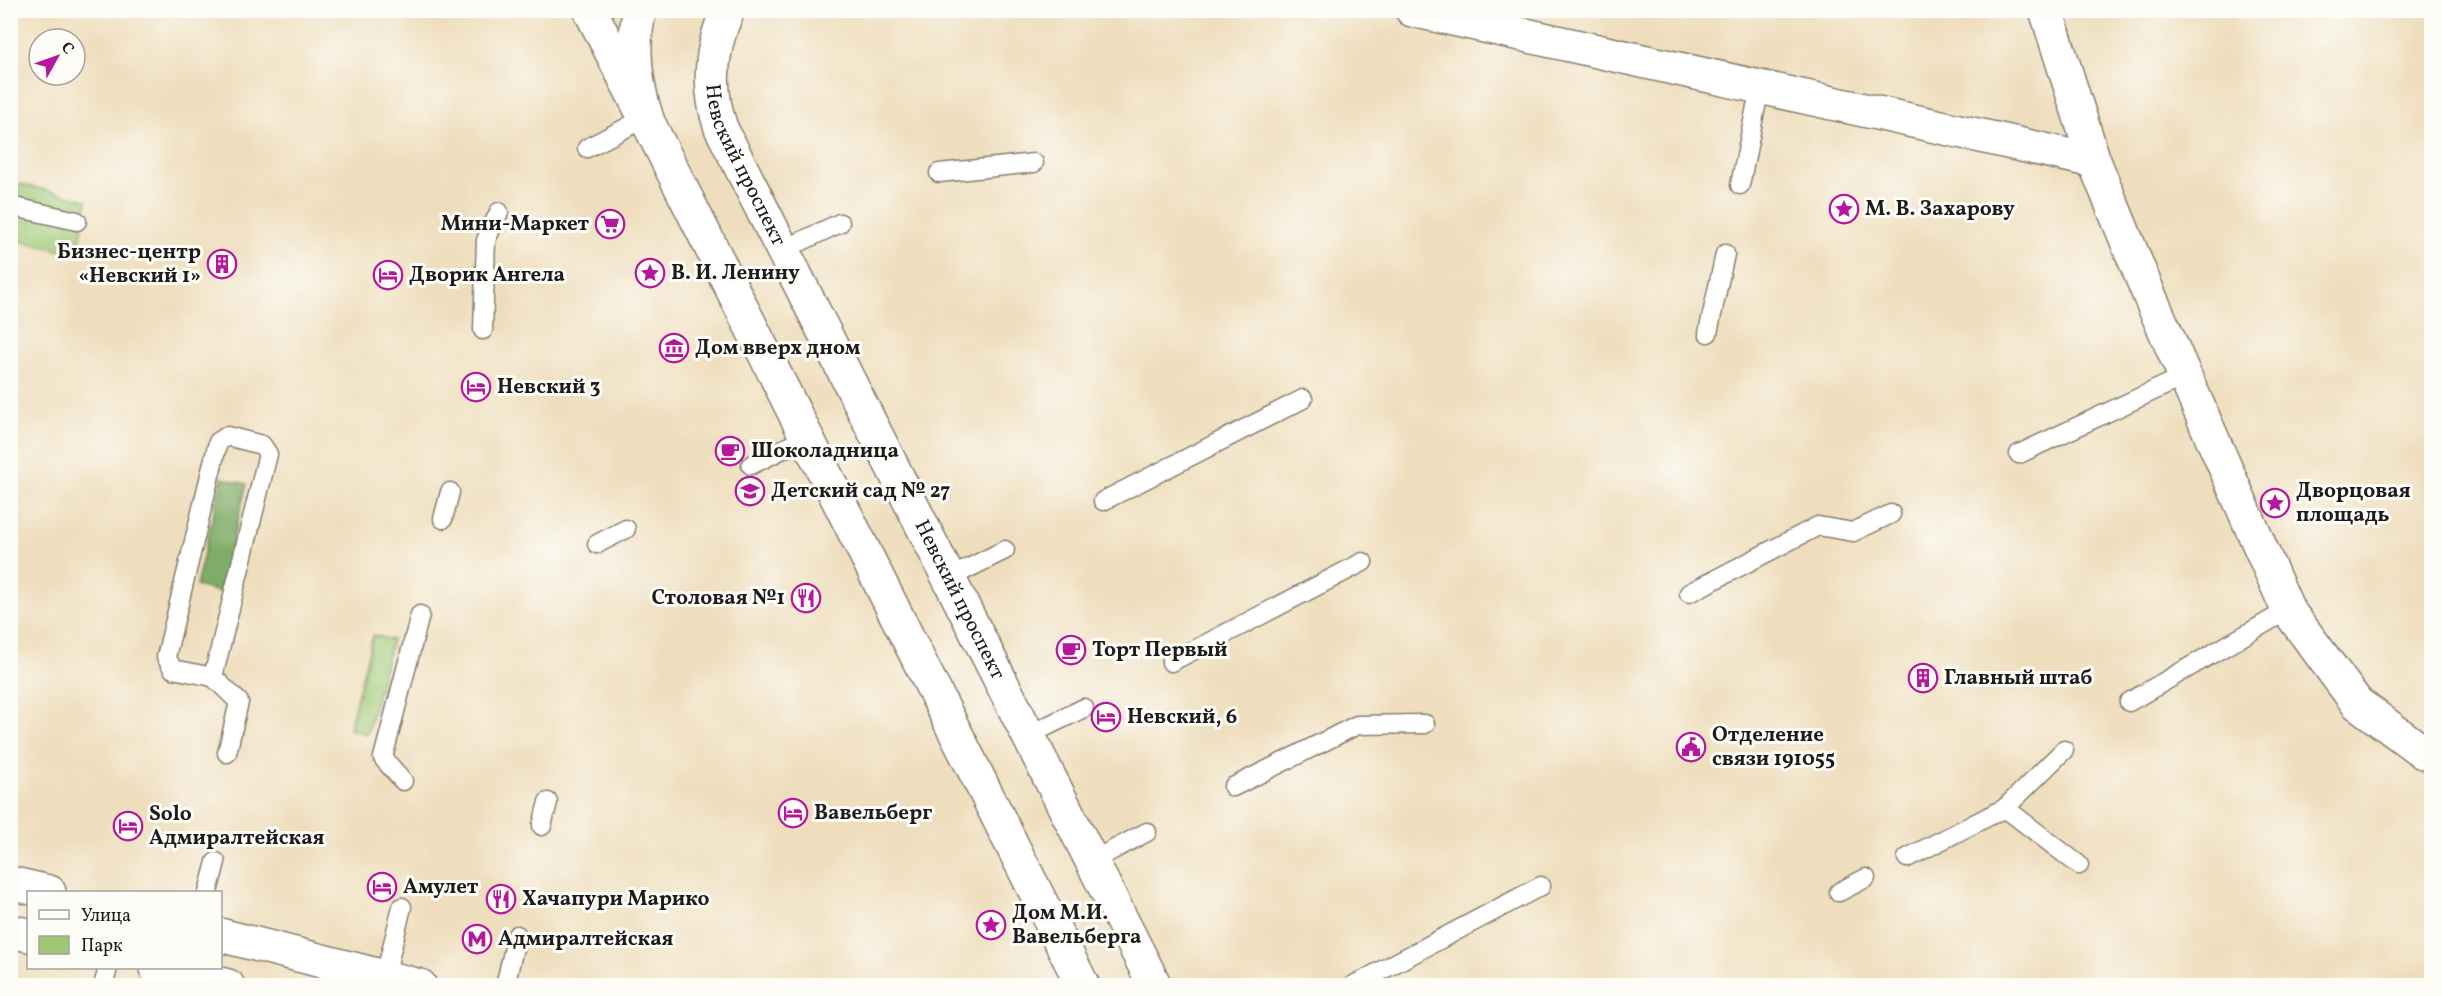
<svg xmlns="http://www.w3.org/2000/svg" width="2442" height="996" viewBox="0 0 2442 996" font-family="Vollkorn,serif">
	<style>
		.green { fill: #9fc874; stroke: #5e7248; stroke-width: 1.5 }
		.forest { fill: #7fac66; stroke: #4e6441; stroke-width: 1.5 }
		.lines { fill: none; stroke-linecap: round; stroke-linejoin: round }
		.service-casing { stroke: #867d6c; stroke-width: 21 }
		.minor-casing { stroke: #867d6c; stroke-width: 36 }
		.tertiary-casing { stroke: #867d6c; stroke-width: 36 }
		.secondary-casing { stroke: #867d6c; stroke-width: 36 }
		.primary-casing { stroke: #867d6c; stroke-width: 36 }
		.service { stroke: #fff; stroke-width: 18 }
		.minor { stroke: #fff; stroke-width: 33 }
		.tertiary { stroke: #fff; stroke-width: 33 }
		.secondary { stroke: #fff; stroke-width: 33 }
		.primary { stroke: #fff; stroke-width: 33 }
		.labels { text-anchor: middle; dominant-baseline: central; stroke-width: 6; stroke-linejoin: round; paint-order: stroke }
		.street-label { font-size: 21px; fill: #1c1c1c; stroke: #fdfcf7 }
		.poi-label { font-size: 21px; font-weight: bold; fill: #1c1c1c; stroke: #fdfcf7; text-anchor: start }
	</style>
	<rect width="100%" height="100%" fill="#fdfcf7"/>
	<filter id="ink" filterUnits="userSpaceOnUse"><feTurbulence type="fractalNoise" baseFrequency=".0167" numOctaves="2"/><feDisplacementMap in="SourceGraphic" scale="12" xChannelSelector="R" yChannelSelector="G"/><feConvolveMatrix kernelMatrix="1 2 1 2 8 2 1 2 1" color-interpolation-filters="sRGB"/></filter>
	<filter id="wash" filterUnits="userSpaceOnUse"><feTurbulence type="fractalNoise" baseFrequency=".008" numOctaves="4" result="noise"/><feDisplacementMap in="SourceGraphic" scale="24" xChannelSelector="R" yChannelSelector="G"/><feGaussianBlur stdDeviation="1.35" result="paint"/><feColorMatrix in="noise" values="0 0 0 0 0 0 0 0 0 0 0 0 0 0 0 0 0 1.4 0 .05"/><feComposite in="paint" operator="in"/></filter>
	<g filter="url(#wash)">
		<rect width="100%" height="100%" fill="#efdebd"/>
		<g class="green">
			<path d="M11,182L87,200L78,255L11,239Z"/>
			<path d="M373,635L392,640L367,734L349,729Z"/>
		</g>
		<path class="forest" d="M222,478L247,484L220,592L196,586Z"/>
	</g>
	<g filter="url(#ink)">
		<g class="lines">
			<g class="service-casing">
				<g id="service">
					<path d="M587,148L645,118"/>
					<path d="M939,173L1034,163"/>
					<path d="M1740,185L1760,87"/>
					<path d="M10,206L77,221"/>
					<path d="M783,250L840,223"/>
					<path d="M483,330L486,240L499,212"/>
					<path d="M1708,333L1725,254"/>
					<path d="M2019,454L2185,376"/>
					<path d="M751,465L807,437"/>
					<path d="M1103,501L1303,399"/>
					<path d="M443,519L450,492"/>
					<path d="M597,544L626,529"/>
					<path d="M949,578L1005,550"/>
					<path d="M1689,593L1818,526L1853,532L1891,514"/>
					<path d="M1171,662L1363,562"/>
					<path d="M213,677L173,669L166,657L218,442L227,436L262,445L268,454L213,677L239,702L227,753"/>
					<path d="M2129,702L2288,610"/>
					<path d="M1029,735L1084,708"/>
					<path d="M403,781L383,758L420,615"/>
					<path d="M1233,787L1357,725L1425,724"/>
					<path d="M2005,808L2079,865"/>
					<path d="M542,826L548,802"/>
					<path d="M1907,858L2005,808L2064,750"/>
					<path d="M1092,861L1147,832"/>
					<path d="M208,892L216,862"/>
					<path d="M1839,892L1866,878"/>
					<path d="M385,976L402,907"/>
					<path d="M103,986L108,968"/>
					<path d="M505,986L517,935"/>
					<path d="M1352,986L1541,886"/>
				</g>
			</g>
			<g class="minor-casing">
				<g id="minor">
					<path d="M1412,10L2094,161"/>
					<path d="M2046,10L2094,161L2150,297L2288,610L2357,703L2423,752L2432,755"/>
					<path d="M10,931L28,935"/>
					<path d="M156,968L228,986"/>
				</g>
			</g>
			<g class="tertiary-casing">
				<g id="tertiary">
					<path d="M10,883L49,892"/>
					<path d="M220,935L420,986"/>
				</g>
			</g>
			<g class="secondary-casing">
				<path id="secondary" d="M590,10L640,108"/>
			</g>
			<g class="primary-casing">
				<g id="primary">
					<path d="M640,10C630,48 636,87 648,122L1083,986"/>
					<path id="s1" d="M728,10C710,49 707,88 721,128L1155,986"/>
				</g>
			</g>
			<use href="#service" class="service"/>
			<use href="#minor" class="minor"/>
			<use href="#tertiary" class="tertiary"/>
			<use href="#secondary" class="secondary"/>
			<use href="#primary" class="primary"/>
		</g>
	</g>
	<defs>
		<g id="sight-ring" transform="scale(1.5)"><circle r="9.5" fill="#fdfcf7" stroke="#b5179e" stroke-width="1.5"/><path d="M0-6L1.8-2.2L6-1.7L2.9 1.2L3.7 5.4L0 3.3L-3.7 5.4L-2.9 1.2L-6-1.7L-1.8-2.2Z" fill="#b5179e"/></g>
		<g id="supermarket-ring" transform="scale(1.5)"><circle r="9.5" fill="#fdfcf7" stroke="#b5179e" stroke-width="1.5"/><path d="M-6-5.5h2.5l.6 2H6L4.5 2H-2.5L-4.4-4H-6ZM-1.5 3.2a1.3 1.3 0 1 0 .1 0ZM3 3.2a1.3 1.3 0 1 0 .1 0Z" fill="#b5179e"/></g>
		<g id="building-ring" transform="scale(1.5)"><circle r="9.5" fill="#fdfcf7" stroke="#b5179e" stroke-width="1.5"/><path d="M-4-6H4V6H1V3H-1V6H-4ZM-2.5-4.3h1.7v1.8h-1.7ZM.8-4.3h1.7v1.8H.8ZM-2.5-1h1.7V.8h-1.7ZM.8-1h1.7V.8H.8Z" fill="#b5179e"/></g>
		<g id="hotel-ring" transform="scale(1.5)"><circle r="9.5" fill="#fdfcf7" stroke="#b5179e" stroke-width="1.5"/><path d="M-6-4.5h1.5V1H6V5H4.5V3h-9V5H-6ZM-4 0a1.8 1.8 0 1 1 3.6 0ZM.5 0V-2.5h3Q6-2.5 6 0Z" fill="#b5179e"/></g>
		<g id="museum-ring" transform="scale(1.5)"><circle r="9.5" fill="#fdfcf7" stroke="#b5179e" stroke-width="1.5"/><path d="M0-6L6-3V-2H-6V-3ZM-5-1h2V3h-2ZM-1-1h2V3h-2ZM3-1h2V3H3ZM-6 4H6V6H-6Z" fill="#b5179e"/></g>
		<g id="cafe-ring" transform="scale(1.5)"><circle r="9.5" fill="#fdfcf7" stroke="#b5179e" stroke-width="1.5"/><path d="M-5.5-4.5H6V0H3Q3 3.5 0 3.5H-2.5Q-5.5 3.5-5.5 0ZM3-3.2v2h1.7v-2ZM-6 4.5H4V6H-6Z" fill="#b5179e"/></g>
		<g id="school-ring" transform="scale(1.5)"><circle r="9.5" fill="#fdfcf7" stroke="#b5179e" stroke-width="1.5"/><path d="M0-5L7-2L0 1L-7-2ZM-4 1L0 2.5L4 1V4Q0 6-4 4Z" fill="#b5179e"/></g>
		<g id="restaurant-ring" transform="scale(1.5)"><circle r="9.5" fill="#fdfcf7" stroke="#b5179e" stroke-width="1.5"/><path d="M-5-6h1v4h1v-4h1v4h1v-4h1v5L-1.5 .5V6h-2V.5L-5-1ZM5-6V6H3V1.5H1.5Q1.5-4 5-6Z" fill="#b5179e"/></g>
		<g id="civic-ring" transform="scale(1.5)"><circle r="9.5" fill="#fdfcf7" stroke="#b5179e" stroke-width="1.5"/><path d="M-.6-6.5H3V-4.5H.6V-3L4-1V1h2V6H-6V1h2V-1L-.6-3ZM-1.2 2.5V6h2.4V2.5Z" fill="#b5179e"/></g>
		<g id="metro-ring" transform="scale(1.5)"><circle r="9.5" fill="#fdfcf7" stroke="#b5179e" stroke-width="1.5"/><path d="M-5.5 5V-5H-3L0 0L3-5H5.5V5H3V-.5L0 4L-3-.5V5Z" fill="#b5179e"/></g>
	</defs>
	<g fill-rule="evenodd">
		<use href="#sight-ring" x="1844" y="209"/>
		<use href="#supermarket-ring" x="610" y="224"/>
		<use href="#building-ring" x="222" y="264"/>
		<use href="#sight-ring" x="650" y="273"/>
		<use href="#hotel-ring" x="388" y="275"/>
		<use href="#museum-ring" x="674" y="348"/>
		<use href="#hotel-ring" x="476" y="387"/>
		<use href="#cafe-ring" x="730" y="451"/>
		<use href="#school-ring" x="750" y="491"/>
		<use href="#sight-ring" x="2275" y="503"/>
		<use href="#restaurant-ring" x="806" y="598"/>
		<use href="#cafe-ring" x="1071" y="650"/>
		<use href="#building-ring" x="1923" y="678"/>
		<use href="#hotel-ring" x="1106" y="717"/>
		<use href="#civic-ring" x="1691" y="747"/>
		<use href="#hotel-ring" x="793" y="813"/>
		<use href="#hotel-ring" x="128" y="826"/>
		<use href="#hotel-ring" x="382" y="887"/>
		<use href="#restaurant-ring" x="501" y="899"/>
		<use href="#sight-ring" x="991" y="925"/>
		<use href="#metro-ring" x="477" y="939"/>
	</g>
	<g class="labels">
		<g class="street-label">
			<text stroke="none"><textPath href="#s1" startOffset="164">Невский проспект</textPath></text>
			<text stroke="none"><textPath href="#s1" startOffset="650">Невский проспект</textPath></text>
		</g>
		<g class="poi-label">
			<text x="1865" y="209">М. В. Захарову</text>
			<text x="589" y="224" text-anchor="end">Мини-Маркет</text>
			<text x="201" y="252" text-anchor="end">Бизнес-центр<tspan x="201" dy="24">«Невский 1»</tspan></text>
			<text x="671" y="273">В. И. Ленину</text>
			<text x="409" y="275">Дворик Ангела</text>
			<text x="695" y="348">Дом вверх дном</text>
			<text x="497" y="387">Невский 3</text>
			<text x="751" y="451">Шоколадница</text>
			<text x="771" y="491">Детский сад № 27</text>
			<text x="2296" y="491">Дворцовая<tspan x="2296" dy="24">площадь</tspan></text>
			<text x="785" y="598" text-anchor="end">Столовая №1</text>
			<text x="1092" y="650">Торт Первый</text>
			<text x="1944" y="678">Главный штаб</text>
			<text x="1127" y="717">Невский, 6</text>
			<text x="1712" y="735">Отделение<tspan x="1712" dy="24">связи 191055</tspan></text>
			<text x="814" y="813">Вавельберг</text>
			<text x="149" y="814">Solo<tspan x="149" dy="24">Адмиралтейская</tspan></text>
			<text x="403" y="887">Амулет</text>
			<text x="522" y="899">Хачапури Марико</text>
			<text x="1012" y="913">Дом М.И.<tspan x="1012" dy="24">Вавельберга</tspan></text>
			<text x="498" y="939">Адмиралтейская</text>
		</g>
	</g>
	<rect width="2442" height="996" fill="none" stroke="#fdfcf7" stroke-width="36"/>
	<rect x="27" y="891" width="195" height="78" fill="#fdfcf7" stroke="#a3a29f" stroke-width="1.5"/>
	<rect x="39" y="910" width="30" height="9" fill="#ffffff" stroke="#a3a29f" stroke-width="1.5"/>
	<text x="81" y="921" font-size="18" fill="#1c1c1c">Улица</text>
	<rect x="39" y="936" width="30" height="18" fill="#9fc874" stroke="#a3a29f" stroke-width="1.5"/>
	<text x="81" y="951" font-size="18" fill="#1c1c1c">Парк</text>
	<g transform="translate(57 57) rotate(50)"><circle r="28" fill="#fdfcf7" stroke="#a3a29f" stroke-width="1.5"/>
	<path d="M0-4.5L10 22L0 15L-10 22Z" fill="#b5179e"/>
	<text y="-9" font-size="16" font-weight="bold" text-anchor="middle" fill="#1c1c1c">С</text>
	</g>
</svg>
